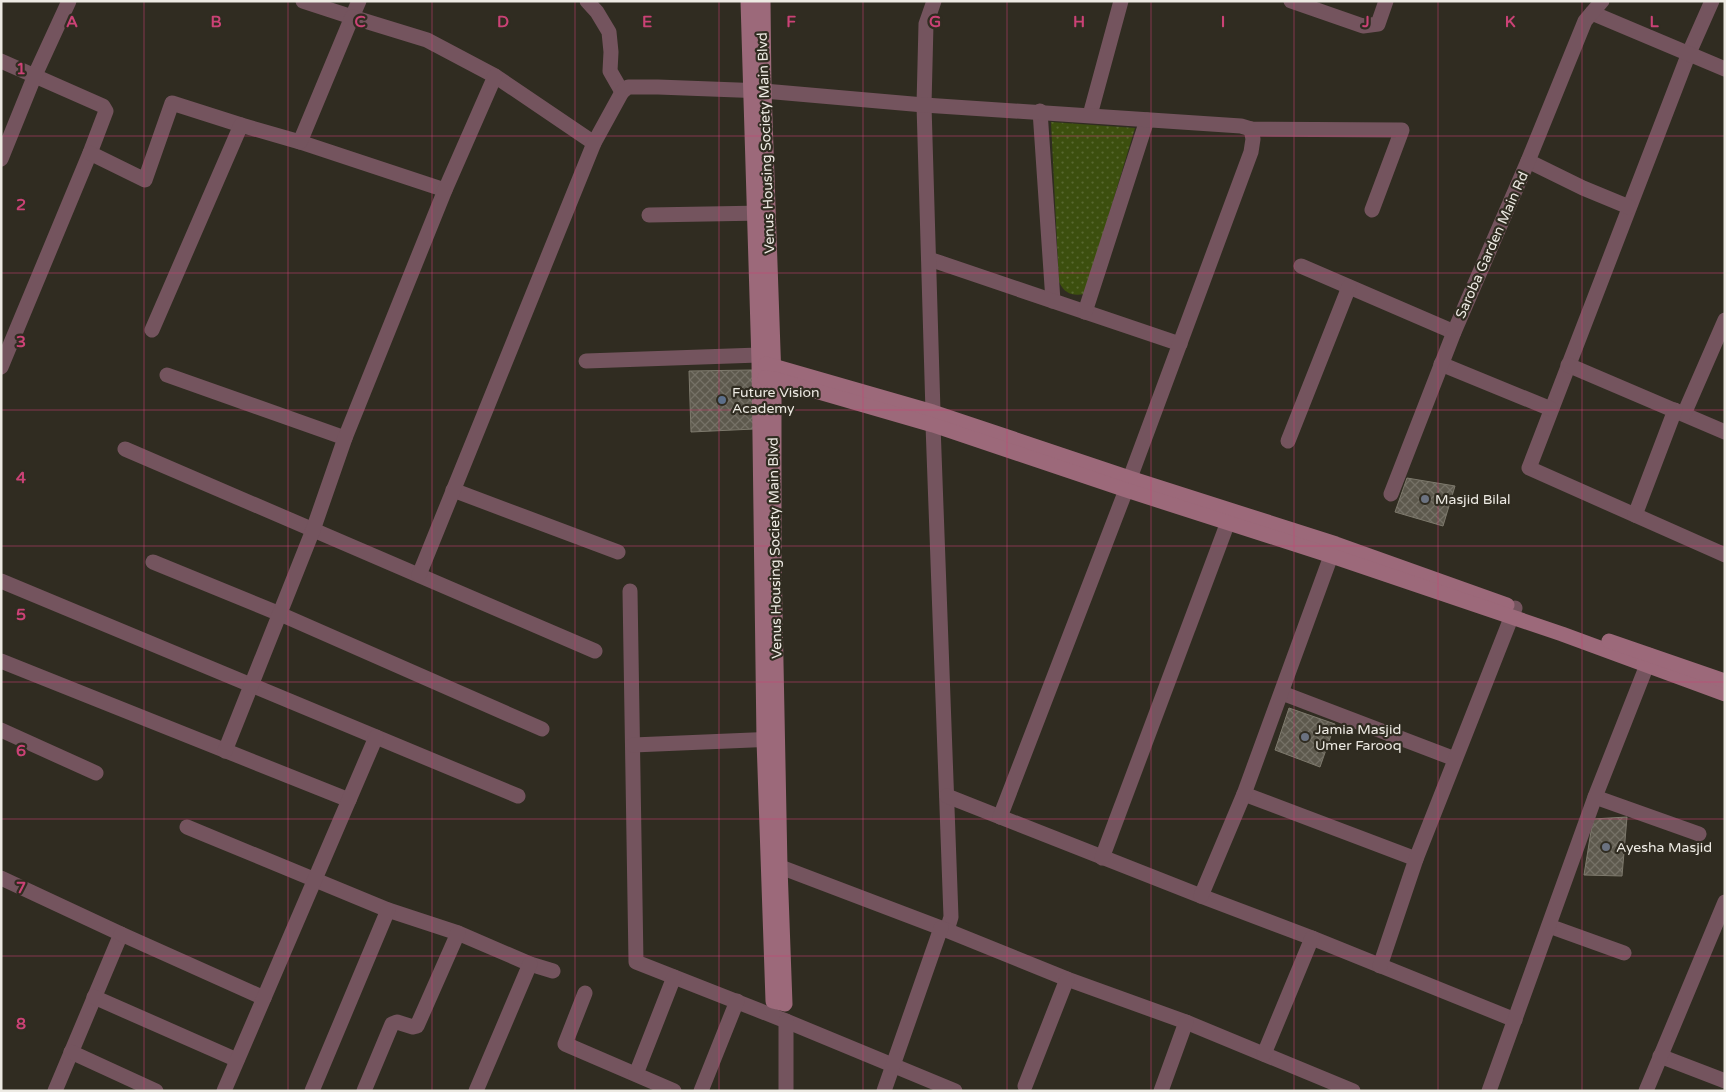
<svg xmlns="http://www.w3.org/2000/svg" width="1726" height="1092" viewBox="0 0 1726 1092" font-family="'Varela Round',sans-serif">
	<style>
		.park { fill: url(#park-dots) }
		.building { fill: url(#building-cross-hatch); stroke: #7d796c }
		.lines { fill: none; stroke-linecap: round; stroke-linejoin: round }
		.street { stroke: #74545e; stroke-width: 15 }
		.secondary { stroke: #9c697a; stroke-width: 15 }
		.grid { fill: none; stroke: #cb4276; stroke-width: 1; stroke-opacity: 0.55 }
		.service-dot { fill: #5c6f8a; stroke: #302c21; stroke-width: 2 }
		.worship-dot { fill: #6b7280; stroke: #302c21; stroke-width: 2 }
		.labels { text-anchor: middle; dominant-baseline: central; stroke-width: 4.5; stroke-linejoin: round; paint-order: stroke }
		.street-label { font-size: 14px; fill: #edeae3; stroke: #302c21 }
		.poi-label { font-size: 14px; fill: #edeae3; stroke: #302c21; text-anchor: start }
		.grid-label { font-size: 16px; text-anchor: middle; font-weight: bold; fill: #cb4276; stroke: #302c21; stroke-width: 4.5; stroke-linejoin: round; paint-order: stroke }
	</style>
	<defs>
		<pattern id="park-dots" width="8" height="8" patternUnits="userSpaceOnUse" patternTransform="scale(1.25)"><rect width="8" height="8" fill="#3c4f0e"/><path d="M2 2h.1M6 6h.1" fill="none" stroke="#586831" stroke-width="1.8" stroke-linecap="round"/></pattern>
		<pattern id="building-cross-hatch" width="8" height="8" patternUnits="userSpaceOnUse" patternTransform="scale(1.25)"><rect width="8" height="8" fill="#5d594d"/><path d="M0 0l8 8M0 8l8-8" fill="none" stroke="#757166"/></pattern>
	</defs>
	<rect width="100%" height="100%" fill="#302c21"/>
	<path class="park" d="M1051,122L1135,128L1085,294C1072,296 1065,294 1059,282Z"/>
	<g class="building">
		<path d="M752,370L754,429L691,432L689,371Z"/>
		<path d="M1407,478L1455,486L1443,526L1395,512Z"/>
		<path d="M1289,708L1335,724L1320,767L1275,750Z"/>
		<path d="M1627,817L1622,876L1584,875L1593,819Z"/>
	</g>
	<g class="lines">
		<g class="street">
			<path d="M303,1L352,17L359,1"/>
			<path d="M587,1L597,12L609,32L611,52L610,71L622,92"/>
			<path d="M1291,1L1363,26L1378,24L1386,1"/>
			<path d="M1712,1L1689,53L1529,468L1725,555"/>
			<path d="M1592,13L1725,69"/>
			<path d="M1,61L103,106L106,111L90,153L1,367"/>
			<path d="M1040,111L1053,301"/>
			<path d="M1090,115L1121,1"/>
			<path d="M300,142L445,190"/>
			<path d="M90,153L145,180L172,103L241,125"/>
			<path d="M1,159L35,75L69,1"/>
			<path d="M1528,161L1583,188L1629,207"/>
			<path d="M649,215L766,213"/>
			<path d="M929,259L1180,344"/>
			<path d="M1301,266L1454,332"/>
			<path d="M1085,312L1147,120"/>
			<path d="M152,330L241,125L300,142L352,17L427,40L495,76L594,143"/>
			<path d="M586,361L759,355"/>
			<path d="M1441,364L1551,409"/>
			<path d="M1568,365L1725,432"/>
			<path d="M167,375L345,438"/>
			<path d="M933,412L924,105L926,24L934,1"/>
			<path d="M1684,414L1725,320"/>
			<path d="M933,425L951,917L947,930"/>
			<path d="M1288,441L1349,287"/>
			<path d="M125,449L595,651"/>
			<path d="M1130,478L1251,152L1253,139L1251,129"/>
			<path d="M453,490L618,552"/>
			<path d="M1391,494L1454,332L1528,161L1585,21L1602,1"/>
			<path d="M1635,515L1675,410"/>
			<path d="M153,562L280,614L542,729"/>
			<path d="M419,575L594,143L622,92L628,87H658L764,91L924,105L1241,126L1251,129L1402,130L1372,210"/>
			<path d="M1,581L518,796"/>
			<path d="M630,591L636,962L786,1021L955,1091"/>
			<path d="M1,661L349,800"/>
			<path d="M1282,693L1455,759"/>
			<path d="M1,730L96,773"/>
			<path d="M633,745L776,739"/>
			<path d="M225,751L313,530L345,438L445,190L495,76"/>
			<path d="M1244,794L1416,859"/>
			<path d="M947,796L1201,896L1312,938L1515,1020"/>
			<path d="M1595,797L1699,834"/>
			<path d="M1000,817L1126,490"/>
			<path d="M187,827L388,910L458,933L530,964L553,971"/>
			<path d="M1102,858L1228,522"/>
			<path d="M770,863L941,928L1067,979L1186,1022L1353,1091"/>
			<path d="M1,878L121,934L55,1091"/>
			<path d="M1201,896L1244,794L1335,545"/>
			<path d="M1549,926L1624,953"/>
			<path d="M121,934L264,998"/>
			<path d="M1380,966L1416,859L1515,608"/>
			<path d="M585,993L565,1044L674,1091"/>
			<path d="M94,997L237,1060"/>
			<path d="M786,1021V1091"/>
			<path d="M71,1052L156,1091"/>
			<path d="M1264,1054L1312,938"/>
			<path d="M1660,1056L1725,1081"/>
			<path d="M636,1074L674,977"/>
			<path d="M1025,1086L1067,979"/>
			<path d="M224,1091L376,737"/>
			<path d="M312,1091L388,910"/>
			<path d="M364,1091L392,1024L397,1022L413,1027L417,1026L458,933"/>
			<path d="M476,1091L530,964"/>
			<path d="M701,1091L737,1001"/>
			<path d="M884,1091L941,928"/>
			<path d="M1161,1091L1186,1022"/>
			<path d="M1489,1091L1595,797L1647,665L1649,655"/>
			<path d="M1646,1091L1725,902"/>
		</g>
		<g class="secondary">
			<path d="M748,1L759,362L764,740L773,1001L785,1004L780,867L774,561V379L764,91L763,1"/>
			<path d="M766,364L933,412L1130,478L1336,544L1507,605"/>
			<path d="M765,378L774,379L933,425L1126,490L1332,556L1562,634L1725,694"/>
			<path d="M1609,641L1725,681"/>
		</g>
	</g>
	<path class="grid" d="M144,1V1091M288,1V1091M432,1V1091M575,1V1091M719,1V1091M863,1V1091M1007,1V1091M1151,1V1091M1294,1V1091M1438,1V1091M1582,1V1091M1,136H1725M1,273H1725M1,410H1725M1,546H1725M1,682H1725M1,819H1725M1,956H1725"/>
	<circle class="service-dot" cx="722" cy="400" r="5"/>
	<g class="worship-dot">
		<circle cx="1425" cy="499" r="5"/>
		<circle cx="1305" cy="737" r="5"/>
		<circle cx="1606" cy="847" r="5"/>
	</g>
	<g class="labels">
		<g class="street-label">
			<text transform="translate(766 143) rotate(-92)">Venus Housing Society Main Blvd</text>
			<text transform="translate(1492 245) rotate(-66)">Saroba Garden Main Rd</text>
			<text transform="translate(775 548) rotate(-91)">Venus Housing Society Main Blvd</text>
		</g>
		<g class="poi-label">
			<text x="732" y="392">Future Vision<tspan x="732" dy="16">Academy</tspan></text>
			<text x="1435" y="499">Masjid Bilal</text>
			<text x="1315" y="729">Jamia Masjid<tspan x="1315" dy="16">Umer Farooq</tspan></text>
			<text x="1616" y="847">Ayesha Masjid</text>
		</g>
	</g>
	<g class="grid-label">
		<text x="72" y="27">A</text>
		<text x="216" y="27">B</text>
		<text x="360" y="27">C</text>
		<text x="503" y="27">D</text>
		<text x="647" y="27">E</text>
		<text x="791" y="27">F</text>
		<text x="935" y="27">G</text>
		<text x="1079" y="27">H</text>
		<text x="1223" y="27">I</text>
		<text x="1366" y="27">J</text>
		<text x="1510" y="27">K</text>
		<text x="1654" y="27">L</text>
		<text x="21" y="74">1</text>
		<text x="21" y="210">2</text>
		<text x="21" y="347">3</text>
		<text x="21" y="483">4</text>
		<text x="21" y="620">5</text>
		<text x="21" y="756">6</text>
		<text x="21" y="893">7</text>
		<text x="21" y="1029">8</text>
	</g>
	<rect width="1726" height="1092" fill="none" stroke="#edeae3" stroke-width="5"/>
</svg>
